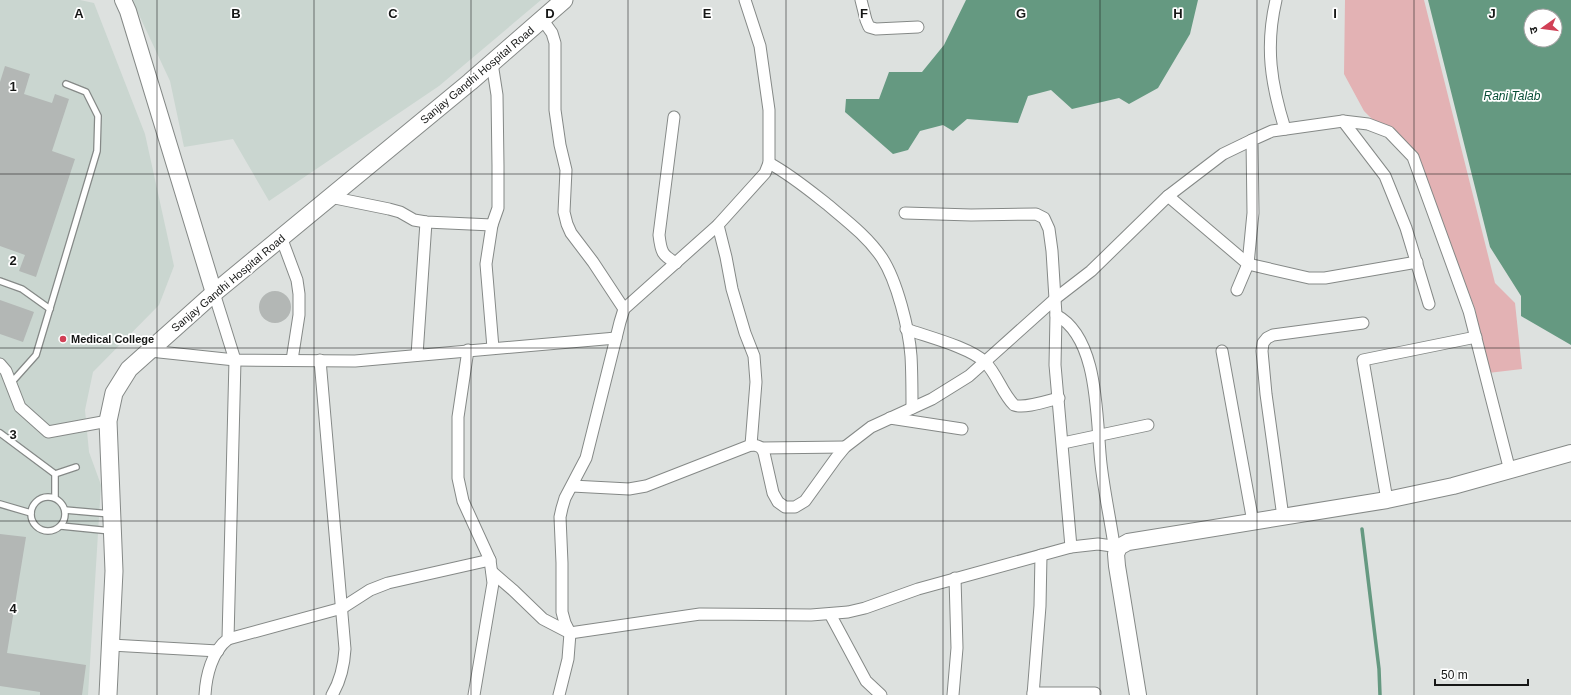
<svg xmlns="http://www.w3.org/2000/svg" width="1571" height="695" viewBox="0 0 1571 695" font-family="Arial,'Noto Sans Devanagari',sans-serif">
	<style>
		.built { fill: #cad6d0 }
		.green { fill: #e3b2b4 }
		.water { fill: #659981; fill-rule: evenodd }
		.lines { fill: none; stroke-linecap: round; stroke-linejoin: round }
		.stream { stroke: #659981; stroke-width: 3.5 }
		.building { fill: #b3b7b5 }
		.lane-casing { stroke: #858987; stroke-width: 8 }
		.street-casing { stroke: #858987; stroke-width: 13 }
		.secondary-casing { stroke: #858987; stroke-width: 18 }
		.primary-casing { stroke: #858987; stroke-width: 19 }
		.lane { stroke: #fff; stroke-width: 5.5 }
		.street { stroke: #fff; stroke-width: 11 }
		.secondary { stroke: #fff; stroke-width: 16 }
		.primary { stroke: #fff; stroke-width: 17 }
		.grid { fill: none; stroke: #161716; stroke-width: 1; stroke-opacity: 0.55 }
		.poi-dot { fill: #d14056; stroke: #fff; stroke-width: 1.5 }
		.labels { text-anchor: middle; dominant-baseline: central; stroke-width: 3.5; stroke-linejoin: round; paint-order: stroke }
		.street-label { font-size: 11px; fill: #161716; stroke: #fff }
		.poi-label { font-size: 11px; font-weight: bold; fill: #161716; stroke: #fff; text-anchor: start }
		.water-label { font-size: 12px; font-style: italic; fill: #064d35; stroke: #fff }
		.grid-label { font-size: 13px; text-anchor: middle; font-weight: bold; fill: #161716; stroke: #fff; stroke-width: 3.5; stroke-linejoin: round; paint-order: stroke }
	</style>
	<rect width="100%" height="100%" fill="#dde1df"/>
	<g class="built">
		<path d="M0,0H80L94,3L145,134L174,266L159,305L93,372L85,410L89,452L101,485L88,695H0Z"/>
		<path d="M132,0H541L439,86L269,201L233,139L184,147L170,81Z"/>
	</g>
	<path class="green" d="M1345,0H1424L1495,283L1515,303L1522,369L1488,373L1475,309L1412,147L1377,124L1364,111L1344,74Z"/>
	<g class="water">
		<path d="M966,0H1198L1190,34L1158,88L1129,104L1119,98L1072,109L1051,90L1028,96L1018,123L967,119L953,131L943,125L920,131L908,150L893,154L845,112L846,99H879L889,72H922L944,45Z"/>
		<path d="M1428,0H1571V345L1521,316V296L1490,247ZM1531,16H1555V40H1531Z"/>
	</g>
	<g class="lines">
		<path class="stream" d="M1362,529L1379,669L1380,695"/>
	</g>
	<g class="building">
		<path d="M5,66L30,74L24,94L52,103L55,94L69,99L52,151L75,159L36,277L19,271L25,255L0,246V82Z"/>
		<circle cx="275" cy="307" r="16"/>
		<path d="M0,300L34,312L23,342L0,334Z"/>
		<path d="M0,534L26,537L7,653L86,665L82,695H40V692L0,686Z"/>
	</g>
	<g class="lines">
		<g class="lane-casing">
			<g id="lane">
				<path d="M0,281L22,289L50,309"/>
				<path d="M11,383L36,355L97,151L98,116L86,92L66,84"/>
				<path d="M0,433L55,474V498"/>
				<path d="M55,474L76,467"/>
				<circle cx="48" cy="514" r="17"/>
				<path d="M0,504L31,513"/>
				<path d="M65,510L111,514"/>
				<path d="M61,526L111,531"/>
			</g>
		</g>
		<g class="street-casing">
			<g id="street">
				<path d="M861,0L866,20L869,27L876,29L918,27"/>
				<path d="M1276,0C1265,47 1271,84 1285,129"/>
				<path d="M542,19L552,33L555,43V110L560,145L566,170L564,212L567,224L571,233L593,262L624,309"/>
				<path d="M492,63L497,95L498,166V208L492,225"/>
				<path d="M674,117L659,235C661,252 662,255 676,263"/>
				<path d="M1343,121L1385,176L1406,228L1429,304"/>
				<path d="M769,163C791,175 809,190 828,205C847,221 868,237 882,258C897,281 909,329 911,356C912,373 912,391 912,408"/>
				<path d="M1168,196L1248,264L1309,278H1325L1417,262"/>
				<path d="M330,197L389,209L400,212L414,220L426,222L492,225L486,264L493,348"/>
				<path d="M905,213L971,215L1036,214L1044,218L1049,229L1052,251L1056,315L1055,365L1071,547"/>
				<path d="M718,225L726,257L732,289L745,333L754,356L756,382L751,445"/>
				<path d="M281,237L297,280L299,294V315L292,360"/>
				<path d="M1237,290L1248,264L1253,213L1252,140L1272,131L1343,121L1368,124L1389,132L1413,157L1469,311L1510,471"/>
				<path d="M1056,315C1100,338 1096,421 1101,464C1104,491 1110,518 1114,545"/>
				<path d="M906,329C928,337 969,347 985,362C997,374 1002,393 1014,405C1024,409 1047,401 1059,398"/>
				<path d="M468,350L458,417V478L463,501L490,560L493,583L474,695"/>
				<path d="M150,351L235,360L355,361L616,338"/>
				<path d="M1222,351L1253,522"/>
				<path d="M417,355L426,222"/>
				<path d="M320,360L345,649C344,666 341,680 332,695"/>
				<path d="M0,364L6,371L20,407L48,432L108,421"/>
				<path d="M890,418L962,429"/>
				<path d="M1063,443L1148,425"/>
				<path d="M762,448L845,447"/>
				<path d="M572,486L629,489L646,486L751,445C758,445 762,447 764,453L773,493L778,502L785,507H795L805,501L836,458L845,447L871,427L932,399L969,376L1056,298L1091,271L1168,196L1223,154L1252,140"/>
				<path d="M1387,500L1363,360L1476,337"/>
				<path d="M1283,517L1266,394L1262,351L1263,343L1267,338L1273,335L1363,323"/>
				<path d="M492,572L514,591L543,619L570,633L700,614L811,615L848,612L865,608L918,589L1071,547L1098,544L1119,547"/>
				<path d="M830,614L866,681L881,695"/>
				<path d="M228,639L342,608L370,590L388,583L490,560"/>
				<path d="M111,645L218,651"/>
				<path d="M1033,693H1095"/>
				<path d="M205,695C206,676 212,651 228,639L235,360L214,293"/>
				<path d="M559,695L568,659L570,633L565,623L562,612V563L560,517L562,508L565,498L586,458L620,322L624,309L718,225L765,173L769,163V110L760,46L745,0"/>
				<path d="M953,695L957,648L955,578"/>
				<path d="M1033,695L1040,606L1041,555"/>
			</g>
		</g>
		<g class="secondary-casing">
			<g id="secondary">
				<path d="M123,0L128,11L214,293"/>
				<path d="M1138,695L1117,566L1116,554L1119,547L1128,542L1387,500L1453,486L1571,453"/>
			</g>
		</g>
		<g class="primary-casing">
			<path id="primary" d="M108,695L114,571L108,421L114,393L129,369L214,293L470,82L564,0"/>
		</g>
		<use href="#lane" class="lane"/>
		<use href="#street" class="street"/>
		<use href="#secondary" class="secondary"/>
		<use href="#primary" class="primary"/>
	</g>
	<path class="grid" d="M157,0V695M314,0V695M471,0V695M628,0V695M786,0V695M943,0V695M1100,0V695M1257,0V695M1414,0V695M0,174H1571M0,348H1571M0,521H1571"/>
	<circle class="poi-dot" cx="63" cy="339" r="4"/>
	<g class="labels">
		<g class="street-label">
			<text transform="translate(477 75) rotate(-40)">Sanjay Gandhi Hospital Road</text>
			<text transform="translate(228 283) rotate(-40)">Sanjay Gandhi Hospital Road</text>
		</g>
		<g class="poi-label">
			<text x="71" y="339">Medical College</text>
		</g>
		<g class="water-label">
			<text x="1512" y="96">Rani Talab</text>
		</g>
	</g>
	<g class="grid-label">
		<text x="79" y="18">A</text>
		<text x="236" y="18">B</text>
		<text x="393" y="18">C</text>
		<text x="550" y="18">D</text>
		<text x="707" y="18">E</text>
		<text x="864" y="18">F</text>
		<text x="1021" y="18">G</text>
		<text x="1178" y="18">H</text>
		<text x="1335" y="18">I</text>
		<text x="1492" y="18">J</text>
		<text x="13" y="91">1</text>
		<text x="13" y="265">2</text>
		<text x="13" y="439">3</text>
		<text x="13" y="613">4</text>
	</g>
	<g transform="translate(1543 28) rotate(256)"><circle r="19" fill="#ffffff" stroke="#a2a2a2"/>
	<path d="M0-3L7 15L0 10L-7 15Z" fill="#d14056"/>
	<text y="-6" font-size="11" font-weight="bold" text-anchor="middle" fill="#161716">उ</text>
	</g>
	<path d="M1435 679v6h93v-6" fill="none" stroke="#161716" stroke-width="2"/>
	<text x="1441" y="679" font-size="12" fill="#161716" stroke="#ffffff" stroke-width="3" paint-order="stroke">50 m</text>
</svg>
